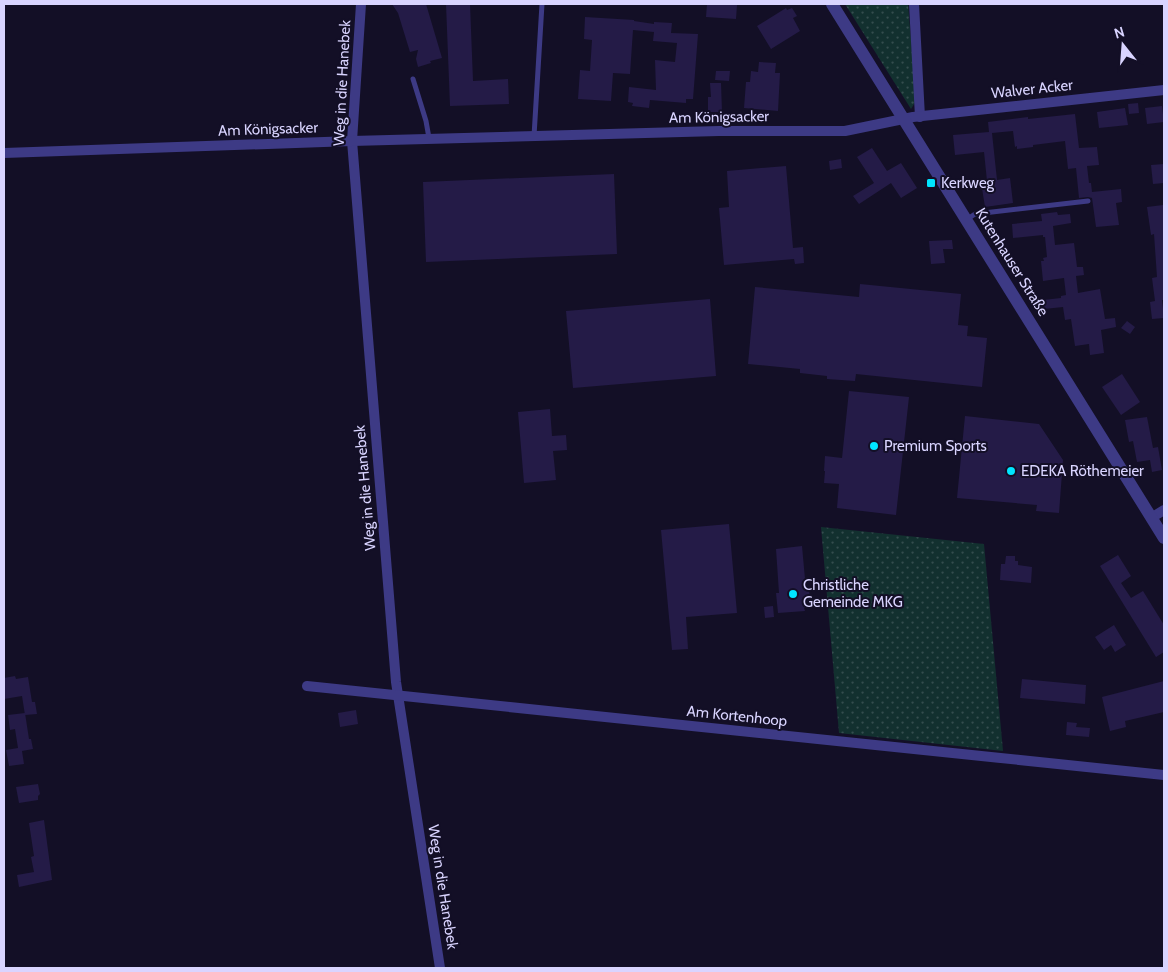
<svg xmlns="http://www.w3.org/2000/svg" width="1168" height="972" viewBox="0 0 1168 972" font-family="Cabin,sans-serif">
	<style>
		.grass { fill: url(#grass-dots) }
		.building { fill: #241b47 }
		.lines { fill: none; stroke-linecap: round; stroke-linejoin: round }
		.service { stroke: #3d3a85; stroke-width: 5 }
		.minor { stroke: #3d3a85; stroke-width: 10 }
		.tertiary { stroke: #3d3a85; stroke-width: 12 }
		.poi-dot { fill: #00e5ff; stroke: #130f26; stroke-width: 2 }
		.labels { text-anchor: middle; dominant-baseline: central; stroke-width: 4; stroke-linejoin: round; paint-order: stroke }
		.street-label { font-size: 15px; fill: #d9d4ff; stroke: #130f26 }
		.poi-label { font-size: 15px; fill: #d9d4ff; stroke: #130f26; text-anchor: start }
	</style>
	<defs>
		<pattern id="grass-dots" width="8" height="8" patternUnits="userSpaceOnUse" patternTransform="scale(1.25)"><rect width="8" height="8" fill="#12302f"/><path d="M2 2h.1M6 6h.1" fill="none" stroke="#344d4e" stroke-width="1.8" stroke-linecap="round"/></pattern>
	</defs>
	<rect width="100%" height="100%" fill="#130f26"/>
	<g class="grass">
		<path d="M845,4H908L916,101L911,109Z"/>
		<path d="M821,527L984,544L1003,751L839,733Z"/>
	</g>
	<g class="building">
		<path d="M392,4H426L442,58L430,61L431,63L418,67L416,59L418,50L410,52L398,13Z"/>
		<path d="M446,4H470L473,81L508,79L509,104L450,106Z"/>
		<path d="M707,4L737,5L736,19L706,17Z"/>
		<path d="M786,8L787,10L792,8L797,16L793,18L800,31L771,49L757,26Z"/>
		<path d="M585,17L634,20V21L654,24V22L672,23L671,33L698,34L693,99H686V103L650,100L649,108L632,106L633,103L628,102L629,87L656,90L655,60L675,62L677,43L653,41L654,32L633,30L630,74L613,73L611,101L578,99L580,70L590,71L592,40L584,39Z"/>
		<path d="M759,62L776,63L775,73H780L778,111L744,108L746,82H750L751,71L758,72Z"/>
		<path d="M716,71H730L729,81L715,80Z"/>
		<path d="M710,83H721L722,112H708V97H711Z"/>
		<path d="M1138,103L1139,113L1129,114L1128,104Z"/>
		<path d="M1162,106L1164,122L1147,124L1145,108Z"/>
		<path d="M1125,108L1128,125L1099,128L1097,112Z"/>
		<path d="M1075,114L1079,148L1097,147L1099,165L1087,166L1089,183H1091L1092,192L1121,189L1122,202L1116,203L1119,225L1096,227L1092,198L1088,197L1079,198L1076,168L1068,169L1065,141L1033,145V147L1017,149V146L1015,147L1013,131L992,133L997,180L1010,178L1013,203L985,207L981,182L987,181L984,152L955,155L953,135L989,132L988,122L1028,117V119Z"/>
		<path d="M872,148L887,171L901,163L917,188L901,198L891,183L859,204L853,196L874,183L857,157Z"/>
		<path d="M841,159L842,168L830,170L829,161Z"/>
		<path d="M1164,164V183L1153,184L1151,165Z"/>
		<path d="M786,166L793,248L803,247L804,263L795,264L794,259L724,265L719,208L729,207L727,171Z"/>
		<path d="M614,174L617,254L426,262L423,182Z"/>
		<path d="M1163,205L1164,213V300H1162L1164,318L1152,319L1150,302L1155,301L1152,278L1157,277L1154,234L1151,235L1147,207Z"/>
		<path d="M1057,212L1058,215L1070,214L1071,223L1053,226L1055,245L1074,243L1077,267H1083L1084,275L1076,276L1078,293L1100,289L1105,319L1115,318L1116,327L1101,330L1104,353L1090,355L1089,344L1075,346L1071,319L1065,320L1063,307L1044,309L1043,300L1061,298V296L1066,295L1064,278L1043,281L1041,261H1044L1043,258L1047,257L1045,237H1043V235L1013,238L1012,224L1042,221L1041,214Z"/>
		<path d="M952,240L953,249H943L945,263L931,264L929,241Z"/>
		<path d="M860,284L961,294L958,325L968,326L967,336L987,338L982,387L856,374L855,381L827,379V376L800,373V369L748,364L755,287L859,297Z"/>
		<path d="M710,299L716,376L573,388L566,311Z"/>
		<path d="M1127,321L1135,327L1130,334L1121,328Z"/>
		<path d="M1122,374L1140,402L1121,415L1102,387Z"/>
		<path d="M849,391L909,397L896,515L837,508L839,484L824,483L825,471H824L825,456L842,458Z"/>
		<path d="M550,409L552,436L566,435L567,450L553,451L556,480L524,483L518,412Z"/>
		<path d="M965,416L1039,424L1063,460L1059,513L1036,511L1037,505L957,498Z"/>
		<path d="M1147,417L1153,448L1158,447L1162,470L1152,472L1150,460L1137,462L1133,441L1129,442L1125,420Z"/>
		<path d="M729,524L737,613L686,617L688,649L672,650L661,530Z"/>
		<path d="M802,546L806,590H809L811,607L804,608L805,611L778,613L776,593H779L776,549Z"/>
		<path d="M1118,555L1131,576L1121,583L1131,598L1143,591L1164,625V652L1156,657L1100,566Z"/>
		<path d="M1006,556H1015V561H1018V565L1032,567L1031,583L1000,580L1001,564H1005Z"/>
		<path d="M773,606L774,617L765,618L764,607Z"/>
		<path d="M1114,625L1126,645L1115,652L1111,645L1104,650L1095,637Z"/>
		<path d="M15,676L16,679L28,677L32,702H35L37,714L25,715L22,696L4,699V678Z"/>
		<path d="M1022,679L1086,685L1085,704L1020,698Z"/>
		<path d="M1164,681V712L1125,721L1126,727L1110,731L1102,697Z"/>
		<path d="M356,710L358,724L340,727L338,713Z"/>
		<path d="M25,713L29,739H31L33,749L22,751L24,764L9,766L6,750L18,748L15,729L10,730L8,715Z"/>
		<path d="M1067,722L1077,723L1076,727L1090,728L1089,737L1066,735Z"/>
		<path d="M38,784L40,794L38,796V800L19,803L16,787Z"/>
		<path d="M44,820L52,880L19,887L17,875L34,872L31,857L34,856L29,823Z"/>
	</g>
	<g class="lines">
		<g class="service">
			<path d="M413,79L426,121L429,138"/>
			<path d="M534,136L542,4"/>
			<path d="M966,220L975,214L1088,201"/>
		</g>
		<g class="minor">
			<path d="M361,4L352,141L396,682L440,968"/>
			<path d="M914,4L920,117"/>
			<path d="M4,153L352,141L719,131H845L913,117L1164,90"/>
			<path d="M1151,518L1164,510"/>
			<path d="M307,686L1164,775"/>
		</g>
		<path class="tertiary" d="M832,4L1164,538"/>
	</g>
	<g class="poi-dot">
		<rect x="926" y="178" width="10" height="10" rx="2.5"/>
		<circle cx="874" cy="446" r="5"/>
		<circle cx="1011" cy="471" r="5"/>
		<circle cx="793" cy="594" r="5"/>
	</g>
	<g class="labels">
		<g class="street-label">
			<text transform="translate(342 83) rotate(-87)">Weg in die Hanebek</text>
			<text transform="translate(1032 89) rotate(-6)">Walver Acker</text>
			<text transform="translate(719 117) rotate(-1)">Am Königsacker</text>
			<text transform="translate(268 129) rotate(-2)">Am Königsacker</text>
			<text transform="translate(1012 262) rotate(58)">Kutenhauser Straße</text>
			<text transform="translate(365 488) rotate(-95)">Weg in die Hanebek</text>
			<text transform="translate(737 716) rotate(6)">Am Kortenhoop</text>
			<text transform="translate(443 887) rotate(81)">Weg in die Hanebek</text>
		</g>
		<g class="poi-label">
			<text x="941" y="183">Kerkweg</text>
			<text x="884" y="446">Premium Sports</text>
			<text x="1021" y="471">EDEKA Röthemeier</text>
			<text x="803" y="585">Christliche<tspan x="803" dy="17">Gemeinde MKG</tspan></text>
		</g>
	</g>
	<rect width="1168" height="972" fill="none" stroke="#d9d4ff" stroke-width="10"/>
	<g transform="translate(1123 45) rotate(343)" stroke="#130f26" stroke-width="4" paint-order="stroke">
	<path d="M0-4L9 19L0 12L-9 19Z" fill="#d9d4ff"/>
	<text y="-8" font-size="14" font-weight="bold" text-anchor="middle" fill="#d9d4ff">N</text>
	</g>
</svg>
